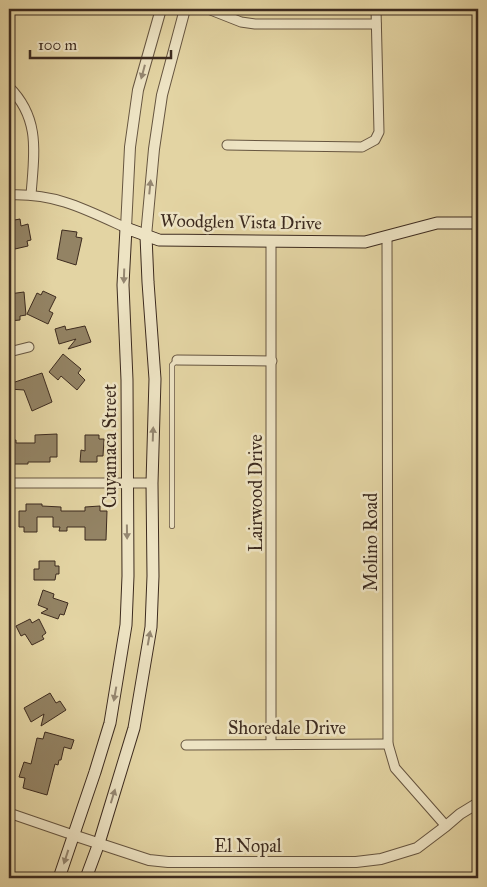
<svg xmlns="http://www.w3.org/2000/svg" width="487" height="887" viewBox="0 0 487 887" font-family="'IM FELL Great Primer',serif">
	<style>
		.building { fill: #938364; stroke: #3d2b1f }
		.lines { fill: none; stroke-linecap: round; stroke-linejoin: round }
		.service-casing { stroke: #665540; stroke-width: 6 }
		.minor-casing { stroke: #665540; stroke-width: 11 }
		.tertiary-casing { stroke: #665540; stroke-width: 12 }
		.secondary-casing { stroke: #3d2b1f; stroke-width: 13 }
		.service { stroke: #ede3c3; stroke-width: 4.5 }
		.minor { stroke: #ede3c3; stroke-width: 9 }
		.tertiary { stroke: #ede3c3; stroke-width: 10 }
		.secondary { stroke: #ede3c3; stroke-width: 11 }
		.oneway { fill: #958771 }
		.labels { text-anchor: middle; dominant-baseline: central; stroke-width: 5; stroke-linejoin: round; paint-order: stroke }
		.street-label { font-size: 18px; fill: #3d2b1f; stroke: #ede3c3 }
	</style>
	<rect width="100%" height="100%" fill="#e3d4a3"/>
	<filter id="stains"><feTurbulence type="fractalNoise" baseFrequency=".004" numOctaves="4"/><feColorMatrix values="0 0 0 0 .2 0 0 0 0 .09 0 0 0 0 .02 0 0 0 .5 -.17"/></filter>
	<radialGradient id="worn" r=".72"><stop offset=".6" stop-color="#630" stop-opacity="0"/><stop offset="1" stop-color="#630" stop-opacity=".3"/></radialGradient>
	<g class="building">
		<path d="M20,219L21,226L28,224L31,240L27,241L28,246L15,249L11,233L9,234V221Z"/>
		<path d="M62,230L77,232L76,237L82,238L76,265L57,259Z"/>
		<path d="M43,291L56,297L49,311L53,313L48,324L27,314L37,293L41,295Z"/>
		<path d="M24,292L26,315L20,316V320L9,321V294Z"/>
		<path d="M65,326L66,330L85,326L91,342L68,349L76,339L59,344L55,329Z"/>
		<path d="M63,354L81,369L78,373L85,380L77,390L61,376L58,380L49,372Z"/>
		<path d="M42,373L52,402L32,411L24,390L9,389V384Z"/>
		<path d="M57,434V457H50V462H28V464H13V460H9V440H16V443H35V435Z"/>
		<path d="M85,435H99V439H104L103,456H97V462H80L81,450L85,451Z"/>
		<path d="M26,504H42V506L61,507V511H85V507L100,506V511H107L106,540H85V527H67V531H59L60,527H53V517H37V532H24V527H19V511H26Z"/>
		<path d="M39,561H55V566H59V574H56L55,580H34V569H39Z"/>
		<path d="M43,590L54,594L53,598L68,603L64,615L60,614L58,619L41,613L48,609L38,605Z"/>
		<path d="M30,619L32,623L39,619L46,633L42,636L44,639L32,645L25,634L21,636L16,626Z"/>
		<path d="M50,693L56,703L60,701L66,710L41,726L44,714L31,722L24,708Z"/>
		<path d="M45,732L74,740L71,749L64,747L61,760H59L58,765L55,764L47,795L23,788L25,778L19,777L24,762L31,764L37,738L43,739Z"/>
	</g>
	<g class="lines">
		<g class="service-casing">
			<path id="service" d="M172,526V365L177,360"/>
		</g>
		<g class="minor-casing">
			<g id="minor">
				<path d="M208,9L241,22L255,24H376"/>
				<path d="M9,87C41,119 34,154 31,195"/>
				<path d="M227,145L362,147L375,140L379,132L376,9"/>
				<path d="M9,195C55,193 85,209 126,228"/>
				<path d="M387,236L388,744L395,768L446,826"/>
				<path d="M9,352L29,347"/>
				<path d="M177,360L272,361"/>
				<path d="M9,483H152"/>
				<path d="M271,744V242"/>
				<path d="M186,745L388,744"/>
				<path d="M9,813L73,835"/>
			</g>
		</g>
		<g class="tertiary-casing">
			<g id="tertiary">
				<path d="M126,228L130,147L138,90L161,9"/>
				<path d="M146,236L154,149L162,95L185,9"/>
				<path d="M73,835L149,860L168,862H356L381,859L417,848L446,826L460,814L478,803"/>
			</g>
		</g>
		<g class="secondary-casing">
			<g id="secondary">
				<path d="M59,878L95,772L110,723L126,625L128,576L127,380L123,285L126,228L159,240L365,242L437,223H478"/>
				<path d="M86,878L99,843L134,728L151,627L153,576L152,483L155,379L148,282L146,236"/>
			</g>
		</g>
		<use href="#service" class="service"/>
		<use href="#minor" class="minor"/>
		<use href="#tertiary" class="tertiary"/>
		<use href="#secondary" class="secondary"/>
	</g>
	<defs><path id="oneway-solid" d="M-6-.8H1V-3.2L6.5 0L1 3.2V.8H-6Z" transform="scale(1.25)"/></defs>
	<g class="oneway">
		<use href="#oneway-solid" transform="translate(143 72) rotate(105)"/>
		<use href="#oneway-solid" transform="translate(150 187) rotate(-84)"/>
		<use href="#oneway-solid" transform="translate(124 276) rotate(92)"/>
		<use href="#oneway-solid" transform="translate(153 434) rotate(-88)"/>
		<use href="#oneway-solid" transform="translate(127 532) rotate(89)"/>
		<use href="#oneway-solid" transform="translate(149 638) rotate(-80)"/>
		<use href="#oneway-solid" transform="translate(115 694) rotate(100)"/>
		<use href="#oneway-solid" transform="translate(113 796) rotate(-73)"/>
		<use href="#oneway-solid" transform="translate(66 857) rotate(108)"/>
	</g>
	<g class="labels">
		<g class="street-label">
			<text transform="translate(241 222) rotate(1)">Woodglen Vista Drive</text>
			<text transform="translate(110 446) rotate(-90)">Cuyamaca Street</text>
			<text transform="translate(256 493) rotate(-90)">Lairwood Drive</text>
			<text transform="translate(371 542) rotate(-90)">Molino Road</text>
			<text x="287" y="728">Shoredale Drive</text>
			<text x="248" y="846">El Nopal</text>
		</g>
	</g>
	<rect width="487" height="887" fill="none" stroke="#e3d4a3" stroke-width="30"/>
	<rect x="10" y="10" width="467" height="867" fill="none" stroke="#3d2b1f" stroke-width="2.5"/>
	<rect x="15" y="15" width="457" height="857" fill="none" stroke="#3d2b1f"/>
	<path d="M30 50v8h141v-8" fill="none" stroke="#3d2b1f" stroke-width="2.5"/>
	<text x="38" y="50" font-size="15" fill="#3d2b1f" stroke="#ede3c3" stroke-width="4" paint-order="stroke">100 m</text>
	<rect width="100%" height="100%" filter="url(#stains)"/>
	<rect width="100%" height="100%" fill="url(#worn)"/>
</svg>
